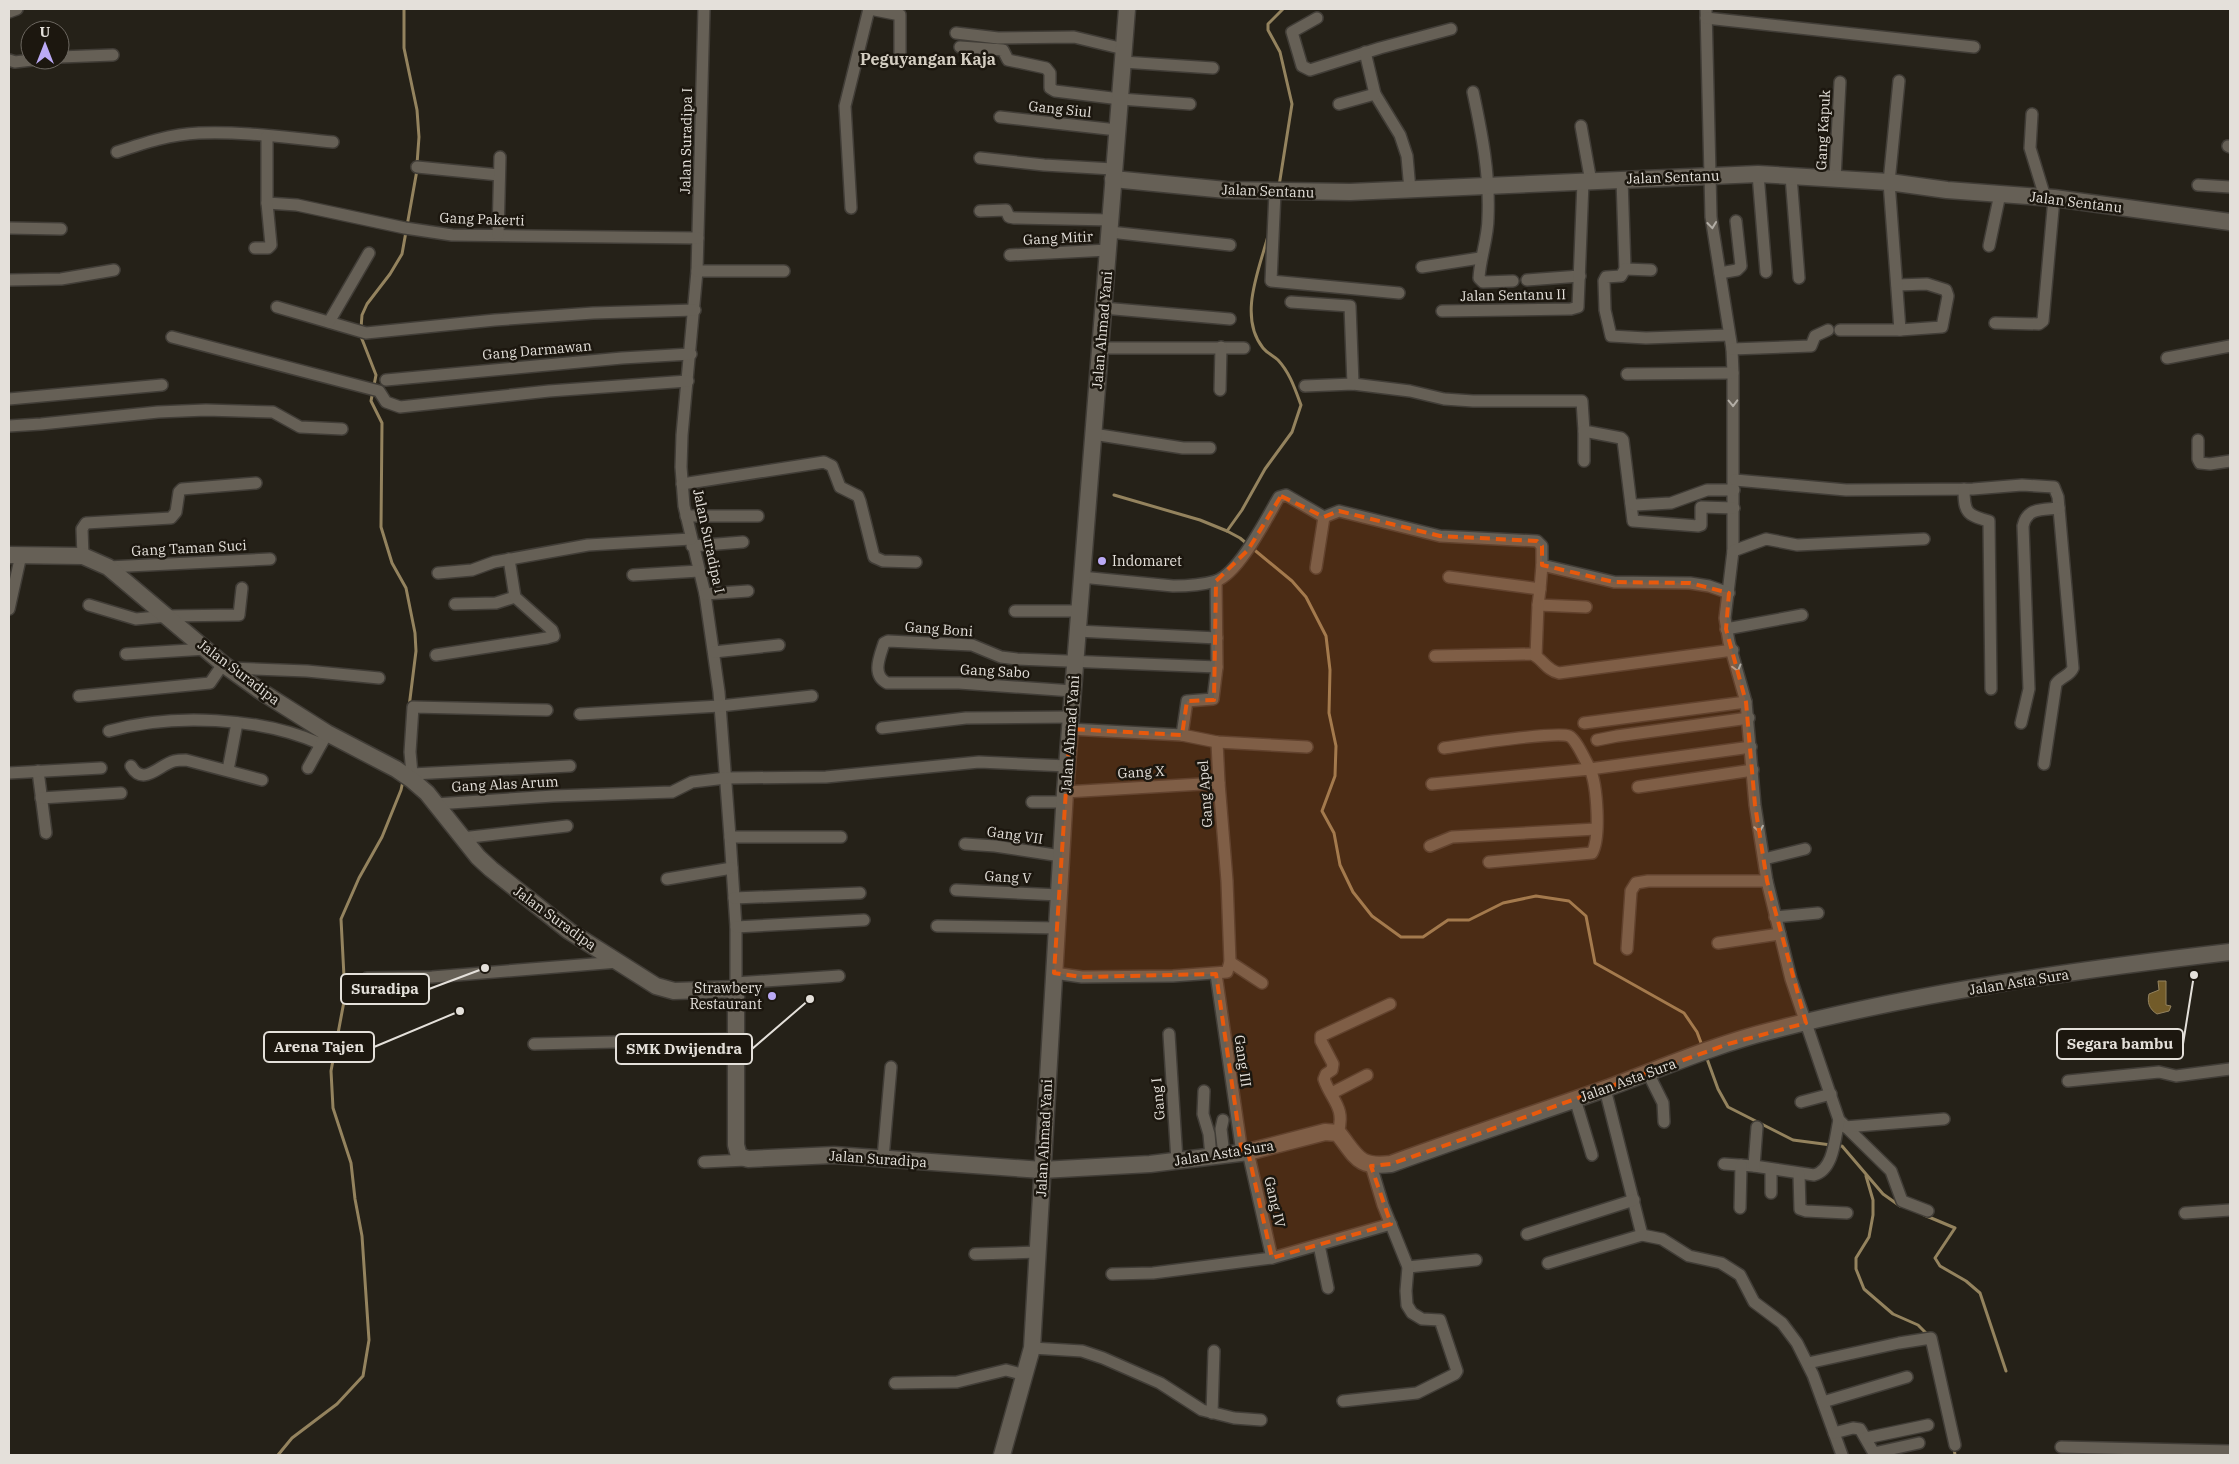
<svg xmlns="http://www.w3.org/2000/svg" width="2239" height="1464" viewBox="0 0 2239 1464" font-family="'IBM Plex Serif',serif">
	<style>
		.water { fill: #725b29; stroke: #94835e }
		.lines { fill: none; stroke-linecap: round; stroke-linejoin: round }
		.stream { stroke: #94835e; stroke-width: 3 }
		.street-casing { stroke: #413d37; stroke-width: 14 }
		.secondary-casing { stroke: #413d37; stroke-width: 19 }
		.street { stroke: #666056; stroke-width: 11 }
		.secondary { stroke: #666056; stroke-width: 16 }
		.oneway { stroke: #b2ada5 }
		.marked { fill: #e8590c; fill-opacity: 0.2; stroke: #e8590c; stroke-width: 4; stroke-dasharray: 10 6; stroke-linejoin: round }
		.poi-dot { fill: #bbaaf6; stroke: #1c170f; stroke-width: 2 }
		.labels { text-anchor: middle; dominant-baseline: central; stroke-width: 5; stroke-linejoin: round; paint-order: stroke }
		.street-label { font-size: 14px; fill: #e4e0da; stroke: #1c170f }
		.poi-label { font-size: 14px; fill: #e4e0da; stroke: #1c170f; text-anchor: start }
		.quarter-label { font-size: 16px; font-weight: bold; fill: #d3cdc1; stroke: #1c170f }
		.leader { fill: none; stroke: #e4e0da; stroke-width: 2 }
		.callout-dot { fill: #e4e0da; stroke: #1c170f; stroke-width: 2 }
		.callout { fill: #1c170f; stroke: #e4e0da; stroke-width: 2 }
		.callout-label { font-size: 15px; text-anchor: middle; font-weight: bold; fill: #e4e0da }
	</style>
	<rect width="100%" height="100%" fill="#252118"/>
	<path class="water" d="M2158,981H2166V1005L2171,1006L2169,1011L2157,1014C2149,1009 2147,1002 2149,994L2159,990Z"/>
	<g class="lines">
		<g class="stream">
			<path d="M404,9V48L417,110L419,137L417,164"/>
			<path d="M1279,186L1292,104L1280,52L1268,30V24L1283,9"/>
			<path d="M361,328L362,315L367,304L390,274L402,254L417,170"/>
			<path d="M360,334L376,375L371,401L382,423L381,527L392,563L406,588L415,633L416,651L409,707"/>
			<path d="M1114,495L1200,520L1227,531L1240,538L1292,581L1306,597L1326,636L1330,670L1329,713L1336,746L1335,776L1322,811L1334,833L1340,865L1353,892L1372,916L1401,937H1423L1448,920H1469L1503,903L1536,896L1569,901L1586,916L1595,963L1684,1013L1697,1032L1703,1048"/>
			<path d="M1227,531L1242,510L1265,469L1292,432L1301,405C1295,389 1290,373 1278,360C1274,356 1267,353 1263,348C1238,317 1259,270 1268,236"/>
			<path d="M1706,1056L1718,1089L1728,1107L1793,1140L1831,1145"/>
			<path d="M1837,1146H1842L1883,1194L1900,1206"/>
			<path d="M1866,1176L1873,1200V1215L1869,1237L1856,1258V1269L1864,1289L1893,1314L1918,1325L1928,1335"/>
			<path d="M1924,1215L1955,1228L1935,1258L1940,1266L1966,1281L1980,1293L2006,1371"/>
			<path d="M1954,1448L1955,1455"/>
			<path d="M278,1455L292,1438L337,1404L363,1376L369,1340L362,1236L355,1199L351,1163L333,1108L331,1071L345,996L341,919L359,878L382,837L401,790L403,781"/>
		</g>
		<g class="street-casing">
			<g id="street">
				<path d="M704,9L697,271L682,435L681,467L684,506L705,594L719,692L730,837L736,927V989"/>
				<path d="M870,9L900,15V54"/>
				<path d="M1706,9L1711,217L1732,349L1733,373V551L1725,618L1729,642L1746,702L1755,805L1767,881L1791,979L1839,1120L1891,1171L1902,1201L1928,1211"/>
				<path d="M9,12L17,9"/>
				<path d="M1317,18L1292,32L1302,66L1310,70L1380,48L1451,29"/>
				<path d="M1706,18L1974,47"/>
				<path d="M956,33L998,38L1074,37L1124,49"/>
				<path d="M960,47L1003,50L1008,60L1046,68L1050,73V88L1055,91L1120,99L1190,104"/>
				<path d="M1365,52L1375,94L1400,135L1407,156L1410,190"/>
				<path d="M60,57L113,55"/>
				<path d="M9,60L15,62L32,60"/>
				<path d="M1123,62L1213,68"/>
				<path d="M1473,92C1482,134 1490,175 1488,218C1488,238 1480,258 1479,278L1483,282L1513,281"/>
				<path d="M1339,104L1375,94"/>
				<path d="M2032,114L2030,148L2045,197"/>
				<path d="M1000,117L1117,130"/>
				<path d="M1581,126L1591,182"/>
				<path d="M2228,146L2230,147"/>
				<path d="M117,152C144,143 171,134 199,133C243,131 289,138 333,142"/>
				<path d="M980,158L1044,165L1113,169"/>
				<path d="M417,167L499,175"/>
				<path d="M1758,174L1766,272"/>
				<path d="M1791,176L1799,278"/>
				<path d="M1835,178L1840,82"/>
				<path d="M1622,179L1625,269L1621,276L1606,277L1604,281L1605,310L1611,336L1646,338L1729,335"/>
				<path d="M2198,185L2230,187"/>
				<path d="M1275,192L1271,281L1399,293"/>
				<path d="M267,203L297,205L405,228L452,235L698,238"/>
				<path d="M851,208L845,106L869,9"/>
				<path d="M980,211L1006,210L1009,217L1014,218L1111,220"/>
				<path d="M9,228L61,229"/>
				<path d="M1110,232L1230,245"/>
				<path d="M498,235L500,157"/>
				<path d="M1989,246L2000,194"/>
				<path d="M255,248H268L271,245L267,203V136"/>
				<path d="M1010,255L1108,250"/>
				<path d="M1422,267L1480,258"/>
				<path d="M1625,269L1651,270"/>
				<path d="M697,271H784"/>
				<path d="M1720,273L1737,270L1741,266L1736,221"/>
				<path d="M9,280L61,279L114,270"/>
				<path d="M1527,280L1580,276"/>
				<path d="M1897,285L1927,284L1946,290L1948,296L1942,327L1900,330"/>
				<path d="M1291,302L1350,306L1353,384"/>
				<path d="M277,307L366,333L495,320L593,313L695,310"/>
				<path d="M1103,308L1230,319"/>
				<path d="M1442,311L1571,309L1578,307L1583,182"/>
				<path d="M329,322L369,253"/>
				<path d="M1995,323L2039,324L2043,321L2054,198"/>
				<path d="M1840,330H1900L1889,182L1899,81"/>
				<path d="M172,337L379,391L386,402L400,407L549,391L688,381"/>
				<path d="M1100,348H1244"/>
				<path d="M1732,349L1811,346L1815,336L1828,330"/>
				<path d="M2167,358L2230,346"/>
				<path d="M1627,374L1733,373"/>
				<path d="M386,380L622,358L691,354"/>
				<path d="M1305,386L1353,384L1410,391L1444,399L1473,401H1582L1584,431L1621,438L1623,440L1633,521L1698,526L1701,525V507L1734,508"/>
				<path d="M1220,390L1221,347"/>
				<path d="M9,399L162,385"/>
				<path d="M9,426L41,424L158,412L206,410L273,412L300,427L342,429"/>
				<path d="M1584,431V461"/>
				<path d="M1093,434L1183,448H1210"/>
				<path d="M2198,440V459L2200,463L2210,464L2230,461"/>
				<path d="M1735,480L1846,490L1973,489L2022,485L2054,487L2058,497L2073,668C2070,676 2060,677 2056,684L2044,764"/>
				<path d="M682,484L824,462L832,466L840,487L858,496L860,501L874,557L883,561L916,562"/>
				<path d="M1964,489C1964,513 1967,515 1989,521L1991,689"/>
				<path d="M1631,503L1635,505L1671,503L1707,490H1734"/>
				<path d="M686,516H758"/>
				<path d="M692,546L743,542"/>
				<path d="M1733,551L1766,539L1797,545L1924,539"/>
				<path d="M83,556L82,529L86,523L171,518L176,512L179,492L182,489L256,483"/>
				<path d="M108,567L270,559"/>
				<path d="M1316,568L1324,517"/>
				<path d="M438,573L472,570L494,562L588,545L691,539"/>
				<path d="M633,575L699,571"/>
				<path d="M1081,577L1173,586C1186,586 1202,585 1216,581C1239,573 1266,519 1279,497L1286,495L1324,517L1339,511L1440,536L1537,541L1542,546V565L1614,582L1690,583L1709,586L1729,593"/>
				<path d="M1449,577L1540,589L1542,565"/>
				<path d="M1540,589L1538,605L1586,607"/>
				<path d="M705,594L748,591"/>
				<path d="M455,604L496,603L515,597"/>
				<path d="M89,605L136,619L168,616L239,615L242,588"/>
				<path d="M9,609L21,555"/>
				<path d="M1015,611H1078"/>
				<path d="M1726,629L1802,615"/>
				<path d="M1077,631L1217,638"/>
				<path d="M714,652L779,645"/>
				<path d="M126,654L206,649"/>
				<path d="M436,655L547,638L554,636L552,630L515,597L509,559"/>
				<path d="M1435,656L1532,654C1543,659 1546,670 1559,673L1733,650"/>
				<path d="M1536,656L1538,605"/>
				<path d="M229,668L307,671L379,678"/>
				<path d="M1073,691L959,683H887C871,675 880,656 884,643L888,641L972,645L1001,657L1017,659L1217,667L1216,581"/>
				<path d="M79,696L210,683L223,664"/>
				<path d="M547,710L413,707L410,752L412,774L570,766"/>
				<path d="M580,714L720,706L812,696"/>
				<path d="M1584,723L1746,702"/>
				<path d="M2021,723L2029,689L2023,526C2027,507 2043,510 2059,508"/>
				<path d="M882,728L966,718L1071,717"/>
				<path d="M1070,729L1182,735L1217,742L1307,747"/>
				<path d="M109,731C173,713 260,717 321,744"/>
				<path d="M1182,735L1187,701L1213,699L1217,667"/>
				<path d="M1597,740L1617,736L1749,718"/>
				<path d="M1444,748C1465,745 1555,731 1569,736C1576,739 1586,762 1590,769L1751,747"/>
				<path d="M131,766C143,787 159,765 174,761C178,760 182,760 186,760L262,780"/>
				<path d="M308,768L324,739"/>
				<path d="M228,770L237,723"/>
				<path d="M38,771L46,833"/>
				<path d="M9,773L101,768"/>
				<path d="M1432,784L1590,769C1597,785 1601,837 1592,853L1489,862"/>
				<path d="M1638,787L1753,770"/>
				<path d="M1065,792L1219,783"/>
				<path d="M41,798L121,793"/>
				<path d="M1032,802H1065"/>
				<path d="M436,804L553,796L672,792L692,782L726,778L826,777L979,762L1067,766"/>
				<path d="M730,837H841"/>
				<path d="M462,838L567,826"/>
				<path d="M965,844L995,846L1061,856"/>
				<path d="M1430,846L1452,837L1596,829"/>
				<path d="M1764,859L1805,849"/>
				<path d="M667,879L732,868"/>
				<path d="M956,890L1059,895"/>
				<path d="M734,898L860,893"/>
				<path d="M1775,917L1818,913"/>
				<path d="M937,926L1057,928"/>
				<path d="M736,927L864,920"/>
				<path d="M1718,943L1780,934"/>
				<path d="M1627,949L1631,891L1636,883L1648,881H1767"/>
				<path d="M1230,962L1262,983"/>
				<path d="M1054,973L1082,977L1173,976L1227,972L1230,962L1227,881L1219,783L1217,742"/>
				<path d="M1216,974L1242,1153"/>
				<path d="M367,978L432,977L618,962"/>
				<path d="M736,983L839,976"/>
				<path d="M1169,1034L1177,1161"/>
				<path d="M534,1044L736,1039"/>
				<path d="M1648,1073L1663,1103L1664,1122"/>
				<path d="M2068,1081L2159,1072L2176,1076L2230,1069"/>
				<path d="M1605,1089L1642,1235L1662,1239L1689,1256L1721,1263L1740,1275L1754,1302L1782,1323L1797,1343L1813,1375L1842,1455"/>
				<path d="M1204,1091L1203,1114L1209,1134L1211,1157"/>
				<path d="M1332,1093L1367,1075"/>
				<path d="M1575,1099L1592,1155"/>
				<path d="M1801,1102L1831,1094"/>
				<path d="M1223,1120L1221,1129L1224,1155"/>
				<path d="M1845,1127L1944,1119"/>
				<path d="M1338,1133C1346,1107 1331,1100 1324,1079L1326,1074L1332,1070L1333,1064L1321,1041V1036L1390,1004"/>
				<path d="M1248,1152L1272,1258"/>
				<path d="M883,1158L891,1067"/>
				<path d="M704,1162L746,1160"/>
				<path d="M1724,1164L1754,1166L1814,1175C1834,1170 1835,1137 1839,1120"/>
				<path d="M1754,1166L1757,1127"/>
				<path d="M1771,1169V1193"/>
				<path d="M1799,1174L1800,1209L1806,1211L1847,1213"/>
				<path d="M1740,1208L1741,1165"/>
				<path d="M2185,1213L2230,1210"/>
				<path d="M1527,1234L1634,1200"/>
				<path d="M1319,1245L1328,1288"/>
				<path d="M975,1254L1038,1252"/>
				<path d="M1548,1263L1642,1235"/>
				<path d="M1408,1267L1476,1260"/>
				<path d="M1112,1274L1153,1273L1272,1258L1391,1224"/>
				<path d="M1032,1348L1082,1351L1103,1358L1160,1383L1202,1410L1234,1418L1261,1420"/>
				<path d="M1808,1363L1899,1343L1931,1338L1955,1445"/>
				<path d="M895,1383L957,1382L1006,1370L1025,1375"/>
				<path d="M1343,1401L1417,1393L1455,1374L1457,1371L1440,1320L1422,1319L1412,1313L1407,1305L1406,1291L1408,1267L1383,1205L1371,1165"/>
				<path d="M1823,1402L1907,1377"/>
				<path d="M1212,1413L1214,1351"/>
				<path d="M1834,1433L1853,1428L1860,1429L1875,1455"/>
				<path d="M1866,1438L1928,1425"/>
				<path d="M2061,1447L2230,1451"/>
				<path d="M1874,1453L1919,1443"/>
			</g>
		</g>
		<g class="secondary-casing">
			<g id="secondary">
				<path d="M1113,179L1226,190L1350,192L1758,174L1889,182L1947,190L2054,198L2230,222"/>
				<path d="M9,555L83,556L108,567L223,664L262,692L327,733L396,769L412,780L427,793L478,857L491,869L569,931L656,986L674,991L736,989V1145L739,1156L748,1159L834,1155L1042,1170L1150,1164L1248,1152L1325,1132L1338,1133C1357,1157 1358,1168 1391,1164C1462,1138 1534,1114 1605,1089C1660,1069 1714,1045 1770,1031C1920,992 2076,970 2230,952"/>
				<path d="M1002,1455L1032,1348L1065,792L1127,9"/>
			</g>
		</g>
		<use href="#street" class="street"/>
		<use href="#secondary" class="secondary"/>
	</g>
	<defs><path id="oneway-chevron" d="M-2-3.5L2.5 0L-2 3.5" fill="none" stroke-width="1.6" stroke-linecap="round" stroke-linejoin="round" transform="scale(1.25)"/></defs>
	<g class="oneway">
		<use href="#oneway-chevron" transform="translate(1712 225) rotate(84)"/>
		<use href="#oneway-chevron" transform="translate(1733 403) rotate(89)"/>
		<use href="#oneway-chevron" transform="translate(1737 668) rotate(75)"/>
		<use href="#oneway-chevron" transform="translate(1759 829) rotate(81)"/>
	</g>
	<path class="marked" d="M1281,496L1324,517L1339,511L1440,536L1537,541L1542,546V565L1614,582L1690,583L1729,593L1726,629L1746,702L1755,805L1767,881L1806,1023L1728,1044L1478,1134L1391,1164L1371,1166L1391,1224L1272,1258L1248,1152L1242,1153L1216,974L1082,977L1054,973L1070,729L1182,735L1187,701L1214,700L1216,581L1248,550Z"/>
	<g class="poi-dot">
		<circle cx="1102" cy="561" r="5"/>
		<circle cx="772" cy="996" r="5"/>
	</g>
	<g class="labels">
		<g class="street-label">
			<text transform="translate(1060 109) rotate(6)">Gang Siul</text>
			<text transform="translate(1823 130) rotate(-87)">Gang Kapuk</text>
			<text transform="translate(686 141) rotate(-89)">Jalan Suradipa I</text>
			<text transform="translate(1673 177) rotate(-2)">Jalan Sentanu</text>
			<text transform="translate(1268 191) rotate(2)">Jalan Sentanu</text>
			<text transform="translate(2076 202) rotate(7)">Jalan Sentanu</text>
			<text transform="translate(482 219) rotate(2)">Gang Pakerti</text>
			<text transform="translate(1058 238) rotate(-3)">Gang Mitir</text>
			<text transform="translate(1513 295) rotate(-1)">Jalan Sentanu II</text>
			<text transform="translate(1102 330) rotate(-85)">Jalan Ahmad Yani</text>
			<text transform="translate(537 350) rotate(-5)">Gang Darmawan</text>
			<text transform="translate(709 541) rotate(78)">Jalan Suradipa I</text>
			<text transform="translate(189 548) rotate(-3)">Gang Taman Suci</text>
			<text transform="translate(939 629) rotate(4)">Gang Boni</text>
			<text transform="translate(995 671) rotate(3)">Gang Sabo</text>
			<text transform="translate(239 672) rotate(37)">Jalan Suradipa</text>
			<text transform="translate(1070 734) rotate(-86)">Jalan Ahmad Yani</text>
			<text transform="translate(1141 772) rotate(-3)">Gang X</text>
			<text transform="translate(505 784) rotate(-3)">Gang Alas Arum</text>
			<text transform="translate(1205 794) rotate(-94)">Gang Apel</text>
			<text transform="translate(1015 835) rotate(8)">Gang VII</text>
			<text transform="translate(1008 877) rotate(3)">Gang V</text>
			<text transform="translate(555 918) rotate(36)">Jalan Suradipa</text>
			<text transform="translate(2019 982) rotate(-9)">Jalan Asta Sura</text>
			<text transform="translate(1243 1061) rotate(82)">Gang III</text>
			<text transform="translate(1628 1080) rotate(-20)">Jalan Asta Sura</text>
			<text transform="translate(1158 1099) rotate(-95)">Gang I</text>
			<text transform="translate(1044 1138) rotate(-87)">Jalan Ahmad Yani</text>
			<text transform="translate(1224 1153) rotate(-9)">Jalan Asta Sura</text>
			<text transform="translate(878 1159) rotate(4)">Jalan Suradipa</text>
			<text transform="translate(1275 1202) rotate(77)">Gang IV</text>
		</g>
		<g class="poi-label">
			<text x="1112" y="561">Indomaret</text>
			<text x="762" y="988" text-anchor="end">Strawbery<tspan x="762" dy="16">Restaurant</tspan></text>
		</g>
		<g class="quarter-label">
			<text x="928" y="59">Peguyangan Kaja</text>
		</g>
	</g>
	<path class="leader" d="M485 968L429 989M2194 975L2183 1044M460 1011L374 1047M810 999L752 1049"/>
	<g class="callout-dot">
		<circle cx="485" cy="968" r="5"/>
		<circle cx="2194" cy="975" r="5"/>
		<circle cx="460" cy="1011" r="5"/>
		<circle cx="810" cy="999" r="5"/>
	</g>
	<g class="callout">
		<rect x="341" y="974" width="88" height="30" rx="5"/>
		<rect x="2057" y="1029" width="126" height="30" rx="5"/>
		<rect x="264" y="1032" width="110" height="30" rx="5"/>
		<rect x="616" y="1034" width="136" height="30" rx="5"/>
	</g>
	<g class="callout-label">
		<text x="385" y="994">Suradipa</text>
		<text x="2120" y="1049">Segara bambu</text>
		<text x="319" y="1052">Arena Tajen</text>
		<text x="684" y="1054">SMK Dwijendra</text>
	</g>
	<rect width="2239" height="1464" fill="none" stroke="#e4e0da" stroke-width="20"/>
	<g transform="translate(45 45)"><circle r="24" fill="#1c170f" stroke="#6c6760"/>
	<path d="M0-4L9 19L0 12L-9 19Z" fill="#bbaaf6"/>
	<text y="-8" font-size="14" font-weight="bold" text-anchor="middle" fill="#e4e0da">U</text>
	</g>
</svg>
